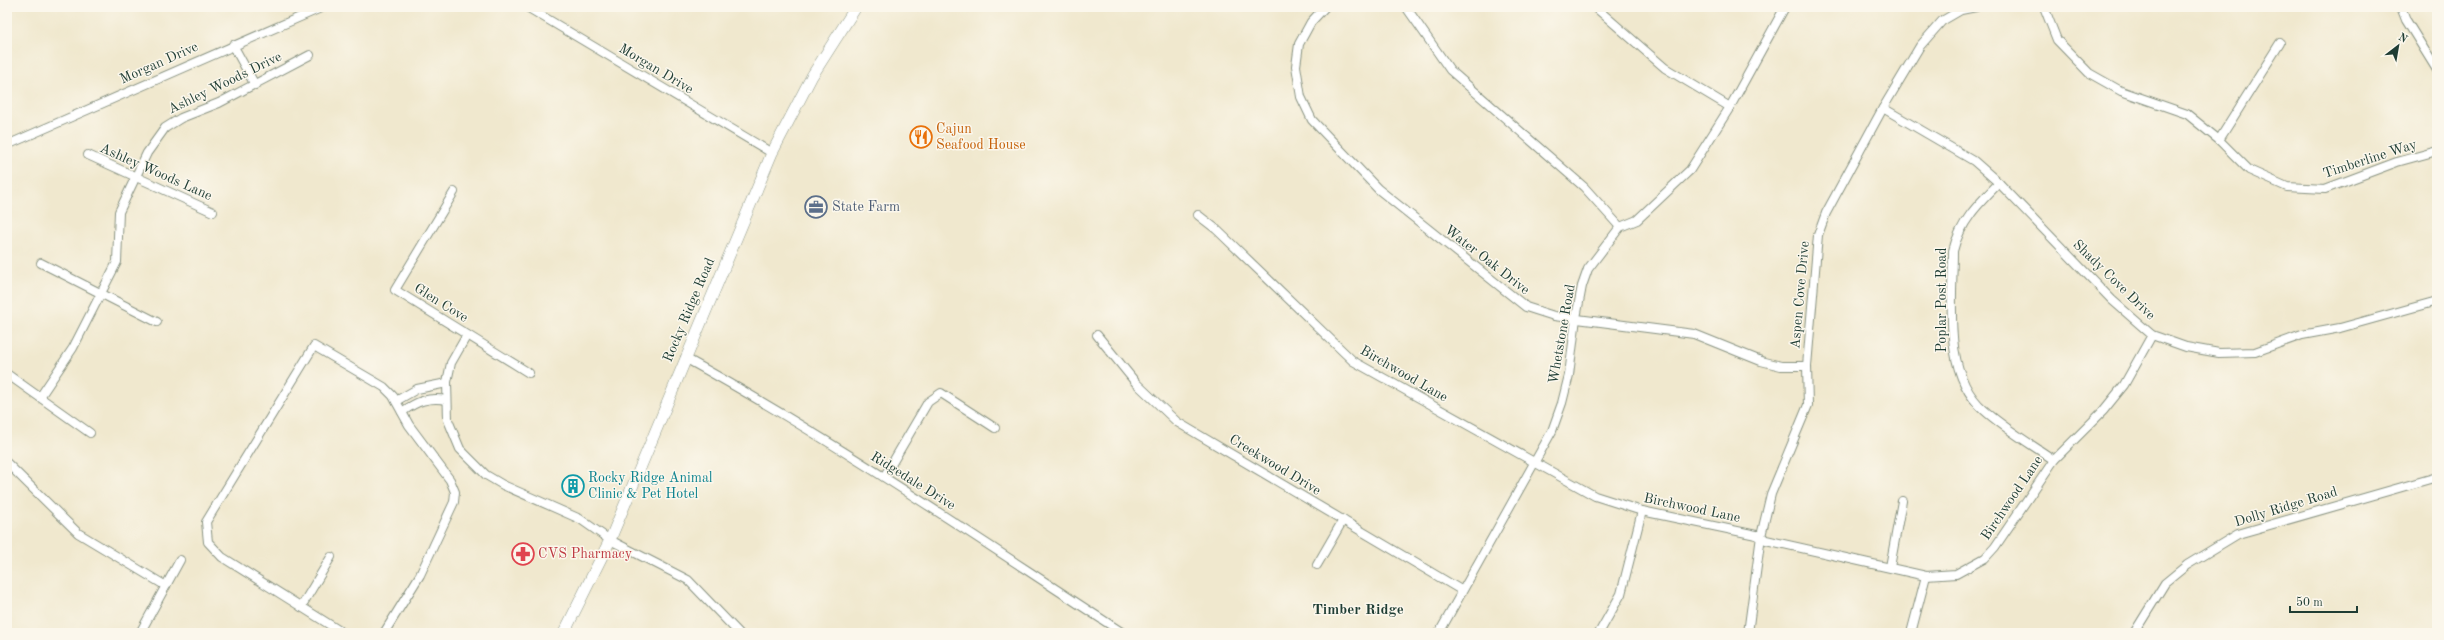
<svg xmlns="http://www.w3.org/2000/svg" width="2444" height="640" viewBox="0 0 2444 640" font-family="'Old Standard TT',serif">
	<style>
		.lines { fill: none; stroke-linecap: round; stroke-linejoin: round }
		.street-casing { stroke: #889281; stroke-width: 10 }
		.secondary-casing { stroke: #889281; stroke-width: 12 }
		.street { stroke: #fff; stroke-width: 8 }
		.secondary { stroke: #fff; stroke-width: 11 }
		.labels { text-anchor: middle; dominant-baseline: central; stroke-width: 3; stroke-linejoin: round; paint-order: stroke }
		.street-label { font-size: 14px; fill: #1f3d34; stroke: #fbf7ec }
		.food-label { font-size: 14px; fill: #c56008; stroke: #fbf7ec; text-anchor: start }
		.service-label { font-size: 14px; fill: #4e5e75; stroke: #fbf7ec; text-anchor: start }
		.culture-label { font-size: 14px; fill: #0d838f; stroke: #fbf7ec; text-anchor: start }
		.health-label { font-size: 14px; fill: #be3a42; stroke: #fbf7ec; text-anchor: start }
		.neighbourhood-label { font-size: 15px; font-weight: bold; fill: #1f3d34; stroke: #fbf7ec }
	</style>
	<rect width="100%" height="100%" fill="#fbf7ec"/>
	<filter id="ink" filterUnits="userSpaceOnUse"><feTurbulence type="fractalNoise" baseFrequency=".025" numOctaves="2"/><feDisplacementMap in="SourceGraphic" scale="8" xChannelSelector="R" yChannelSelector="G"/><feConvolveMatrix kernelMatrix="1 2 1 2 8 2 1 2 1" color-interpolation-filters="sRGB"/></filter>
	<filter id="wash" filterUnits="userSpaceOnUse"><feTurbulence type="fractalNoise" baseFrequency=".012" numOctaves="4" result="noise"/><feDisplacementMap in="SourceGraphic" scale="16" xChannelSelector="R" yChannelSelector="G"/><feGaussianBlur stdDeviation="0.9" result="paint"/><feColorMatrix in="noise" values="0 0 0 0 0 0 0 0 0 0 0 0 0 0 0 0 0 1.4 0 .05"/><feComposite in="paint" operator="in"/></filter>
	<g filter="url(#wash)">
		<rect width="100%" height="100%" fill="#f0e8ce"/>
	</g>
	<g filter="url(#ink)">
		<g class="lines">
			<g class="street-casing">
				<g id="street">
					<path d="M527,7L772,153"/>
					<path d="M1325,7L1311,22L1299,44L1296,66L1301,97L1312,120L1378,189L1526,307L1554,316L1694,334L1761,361L1781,366H1807"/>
					<path d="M1406,7L1450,70L1584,187L1620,227"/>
					<path d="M1595,7L1665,68L1730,107"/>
					<path d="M2044,7L2057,40L2089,73L2121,91L2187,114L2219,140L2249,170L2287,187L2325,189L2397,162L2437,151"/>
					<path d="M2401,7L2406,20L2437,70"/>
					<path d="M233,45L255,85"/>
					<path d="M1883,108L1974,161L1999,183L2112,300L2152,335L2186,347L2219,353L2255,352L2302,335L2340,328L2437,301"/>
					<path d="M2219,140L2280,43"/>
					<path d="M7,145L323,7"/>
					<path d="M88,155L213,212"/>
					<path d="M1999,183C1978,204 1960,222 1953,251C1953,301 1942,374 1984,410C2005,429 2031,444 2054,460"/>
					<path d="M454,192L395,290L529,373"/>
					<path d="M1198,215L1216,229L1353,361L1595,496L1642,511L1761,536L1766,540L1926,576L1956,574L1985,558L1995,547L2054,460L2103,411L2124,385L2152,335"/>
					<path d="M41,263L157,322"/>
					<path d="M467,335L451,363L447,382L448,420L460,449L486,475L503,485L580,519L610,540L688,580L739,633"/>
					<path d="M1097,335L1136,383L1177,422L1461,590"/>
					<path d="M685,358C836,441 978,539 1123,633"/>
					<path d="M7,374L90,433"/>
					<path d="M40,397L73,348L117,262L119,212L147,153L165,128L181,118L219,103L310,55"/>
					<path d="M396,401L417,389L447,383"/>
					<path d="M402,412C417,401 428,397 447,400"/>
					<path d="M7,463L78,533L166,586"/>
					<path d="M884,477L928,402L941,393L995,428"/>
					<path d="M1317,565L1343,520"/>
					<path d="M1890,567L1902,501"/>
					<path d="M301,607L331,557"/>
					<path d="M140,633L180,560"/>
					<path d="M343,633L222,557L208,542L206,522L314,346L384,387L393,396L409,425L450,480L455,492L454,502L420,575L384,633"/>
					<path d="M1439,633L1552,431L1562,403L1569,375L1576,318L1582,286L1588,269L1620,227L1637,220L1690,170L1730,107L1785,7"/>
					<path d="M1599,633L1621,594L1642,511"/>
					<path d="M1748,633L1761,536L1771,494L1808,405L1807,366L1818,235L1826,213L1883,108L1920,46L1942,21L1961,10L1976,7"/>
					<path d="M1911,633L1926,576"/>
					<path d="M2134,633L2165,583L2187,565L2238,534L2437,477"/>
				</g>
			</g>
			<g class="secondary-casing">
				<path id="secondary" d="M564,633L610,540L772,153L812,76L856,7"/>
			</g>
			<use href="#street" class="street"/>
			<use href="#secondary" class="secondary"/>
		</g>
	</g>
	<defs>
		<g id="restaurant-ring" transform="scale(1.15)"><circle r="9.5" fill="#fbf7ec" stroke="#e8710a" stroke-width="1.5"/><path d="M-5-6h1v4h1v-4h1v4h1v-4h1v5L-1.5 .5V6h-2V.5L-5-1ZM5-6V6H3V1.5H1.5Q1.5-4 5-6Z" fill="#e8710a"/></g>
		<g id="office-ring" transform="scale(1.15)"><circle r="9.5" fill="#fbf7ec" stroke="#5c6f8a" stroke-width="1.5"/><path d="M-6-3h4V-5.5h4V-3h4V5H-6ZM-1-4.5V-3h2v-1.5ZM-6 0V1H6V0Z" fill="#5c6f8a"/></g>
		<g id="building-ring" transform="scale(1.15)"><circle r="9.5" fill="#fbf7ec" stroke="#0f9aa8" stroke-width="1.5"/><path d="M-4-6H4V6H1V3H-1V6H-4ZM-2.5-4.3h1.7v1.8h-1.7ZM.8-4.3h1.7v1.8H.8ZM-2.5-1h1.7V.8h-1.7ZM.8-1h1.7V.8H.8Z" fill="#0f9aa8"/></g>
		<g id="pharmacy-ring" transform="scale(1.15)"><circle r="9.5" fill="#fbf7ec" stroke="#e0444e" stroke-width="1.5"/><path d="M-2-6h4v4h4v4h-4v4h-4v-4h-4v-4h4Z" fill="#e0444e"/></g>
	</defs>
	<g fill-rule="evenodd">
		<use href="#restaurant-ring" x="921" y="137"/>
		<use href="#office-ring" x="816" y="207"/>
		<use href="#building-ring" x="573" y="486"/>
		<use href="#pharmacy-ring" x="523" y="554"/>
	</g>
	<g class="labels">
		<g class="street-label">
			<text transform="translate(159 63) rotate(-24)">Morgan Drive</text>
			<text transform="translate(656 69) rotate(31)">Morgan Drive</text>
			<text transform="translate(225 83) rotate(-26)">Ashley Woods Drive</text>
			<text transform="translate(2370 159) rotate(-18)">Timberline Way</text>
			<text transform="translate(156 172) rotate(24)">Ashley Woods Lane</text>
			<text transform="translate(1487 260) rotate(38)">Water Oak Drive</text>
			<text transform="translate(2114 280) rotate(44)">Shady Cove Drive</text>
			<text transform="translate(1800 295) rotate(-85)">Aspen Cove Drive</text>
			<text transform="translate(1942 300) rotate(-90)">Poplar Post Road</text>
			<text transform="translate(441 303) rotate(32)">Glen Cove</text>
			<text transform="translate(689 310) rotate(-67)">Rocky Ridge Road</text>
			<text transform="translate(1562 334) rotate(-80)">Whetstone Road</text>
			<text transform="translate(1404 374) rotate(30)">Birchwood Lane</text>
			<text transform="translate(1275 465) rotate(31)">Creekwood Drive</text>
			<text transform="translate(913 481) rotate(32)">Ridgedale Drive</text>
			<text transform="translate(2012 498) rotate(-56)">Birchwood Lane</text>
			<text transform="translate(2286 507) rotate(-17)">Dolly Ridge Road</text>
			<text transform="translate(1692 508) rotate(12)">Birchwood Lane</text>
		</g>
		<g class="food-label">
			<text x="936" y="129">Cajun<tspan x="936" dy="16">Seafood House</tspan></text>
		</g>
		<g class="service-label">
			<text x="832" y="207">State Farm</text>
		</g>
		<g class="culture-label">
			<text x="588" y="478">Rocky Ridge Animal<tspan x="588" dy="16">Clinic &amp; Pet Hotel</tspan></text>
		</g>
		<g class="health-label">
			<text x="538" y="554">CVS Pharmacy</text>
		</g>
		<g class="neighbourhood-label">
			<text x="1358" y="610">Timber Ridge</text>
		</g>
	</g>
	<rect width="2444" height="640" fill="none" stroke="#fbf7ec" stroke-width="24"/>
	<g transform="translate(2398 46) rotate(31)" stroke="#fbf7ec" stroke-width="3" paint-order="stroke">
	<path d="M0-3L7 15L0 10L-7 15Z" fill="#1f3d34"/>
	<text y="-6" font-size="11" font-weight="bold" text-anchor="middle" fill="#1f3d34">N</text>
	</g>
	<path d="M2290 606v6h67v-6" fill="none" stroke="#1f3d34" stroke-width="2"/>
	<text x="2296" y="606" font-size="12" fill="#1f3d34" stroke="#fbf7ec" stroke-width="3" paint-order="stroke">50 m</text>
</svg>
